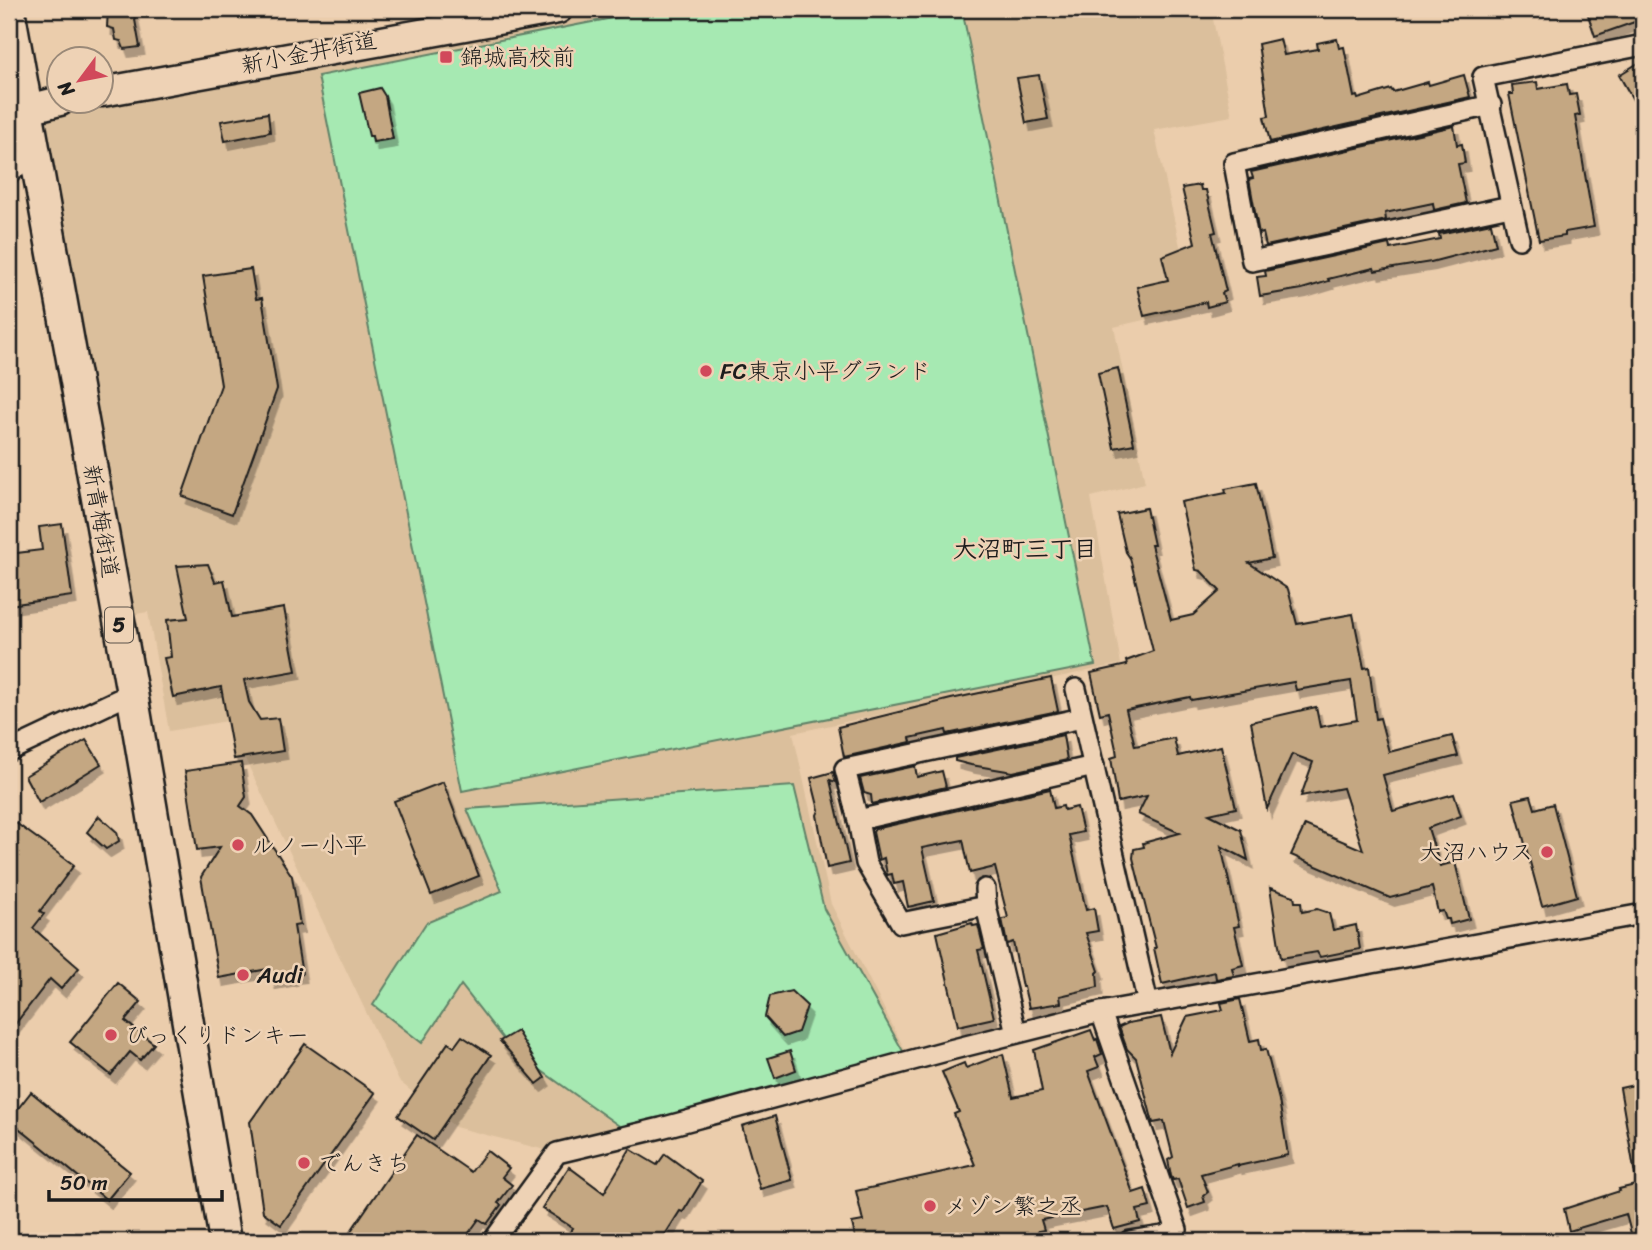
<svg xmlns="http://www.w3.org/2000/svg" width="1652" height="1250" viewBox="0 0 1652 1250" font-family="Sriracha,'Klee One',sans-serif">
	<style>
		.built { fill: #dbbf9c; fill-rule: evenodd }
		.green { fill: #a6e9b2; stroke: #618267; stroke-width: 2 }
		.building { fill: #c4a782; stroke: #1c1c1c; stroke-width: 2; filter: url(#shadow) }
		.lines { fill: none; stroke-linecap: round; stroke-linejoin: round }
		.minor-casing { stroke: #1c1c1c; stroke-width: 24 }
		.secondary-casing { stroke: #1c1c1c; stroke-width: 33 }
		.primary-casing { stroke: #1c1c1c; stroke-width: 35 }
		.minor { stroke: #eed2b5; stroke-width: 19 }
		.secondary { stroke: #eed2b5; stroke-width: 28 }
		.primary { stroke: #eed2b5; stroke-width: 30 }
		.poi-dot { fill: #d1495b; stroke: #eed2b5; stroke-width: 2.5 }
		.labels { text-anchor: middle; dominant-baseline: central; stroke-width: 5; stroke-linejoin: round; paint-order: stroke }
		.shield { fill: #eed2b5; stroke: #5b534a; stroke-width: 2 }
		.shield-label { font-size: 21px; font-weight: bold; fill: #1c1c1c }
		.street-label { font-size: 23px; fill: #1c1c1c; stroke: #eed2b5 }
		.poi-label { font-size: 23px; fill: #1c1c1c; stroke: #eed2b5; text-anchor: start }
		.neighbourhood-label { font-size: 24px; font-weight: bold; fill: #1c1c1c; stroke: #eed2b5 }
	</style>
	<defs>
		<filter id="shadow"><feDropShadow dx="4.5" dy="8" stdDeviation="0" flood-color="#0004"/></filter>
	</defs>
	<rect width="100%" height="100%" fill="#ebcdac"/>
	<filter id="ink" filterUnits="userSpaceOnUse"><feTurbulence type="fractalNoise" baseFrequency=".0143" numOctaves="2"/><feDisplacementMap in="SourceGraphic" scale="14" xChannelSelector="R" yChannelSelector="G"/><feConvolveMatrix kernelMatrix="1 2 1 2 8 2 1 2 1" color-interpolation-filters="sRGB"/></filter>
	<g filter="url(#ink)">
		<path class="built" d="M558,9H658L318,77L1094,665L962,9H1211L1232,116L1154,130L1194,308L1114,327L1145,483L1091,497L1121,664L793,733L831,904L911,1062L557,1153L455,1127L399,1081L227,721L169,731L148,612L118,617L28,109L59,101L102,102ZM794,786L824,909L904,1053L511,1049L461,985L426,923L502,891L467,809Z"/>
		<g class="green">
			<path d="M658,9H962L1095,665L462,791L318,76Z"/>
			<path d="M794,786L824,909L904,1053L622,1128L511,1049L461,985L422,1043L373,1005L426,923L502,891L467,809Z"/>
		</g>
		<g class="building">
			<path d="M108,9H133L140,47L124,49L121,41L116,40L114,29L107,27Z"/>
			<path d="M1586,9H1643V19L1595,36Z"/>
			<path d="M1280,39L1284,55L1318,49L1317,43L1337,39L1339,48L1344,47L1354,97L1357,96L1358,99L1391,89L1393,92L1428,82L1429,85L1464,75L1470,97L1270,142L1264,117L1269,116L1258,44Z"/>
			<path d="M1643,60V117L1619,75Z"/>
			<path d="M1039,75L1048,119L1026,123L1017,78Z"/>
			<path d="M1537,82L1538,89L1567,84L1569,95L1576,94L1580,115L1575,116L1594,227L1565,232V236L1539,240L1509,94H1513L1512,85Z"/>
			<path d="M380,88L385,96L393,139L373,142L372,136H369L359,93Z"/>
			<path d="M268,113L270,132L225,141L221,121Z"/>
			<path d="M1454,126L1457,145L1462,144L1465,163L1458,164L1466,203L1434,210L1433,203L1385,213L1386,220L1266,246L1263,233L1259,234L1249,179L1253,178L1251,172Z"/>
			<path d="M1200,185L1201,190H1206L1216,232L1212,233L1226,291L1222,293L1225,302L1207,307L1206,302L1144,316L1137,287L1168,280L1162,256L1195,243L1182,188Z"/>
			<path d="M1491,223L1496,245L1431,262L1375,271L1374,268L1328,279L1329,281L1302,289L1260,296L1257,277L1266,276L1265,271L1389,244L1390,249L1440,239L1439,234Z"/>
			<path d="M251,269L256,299L262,298L277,389L232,514L182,496L221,385L203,276Z"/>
			<path d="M1118,368L1134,444L1114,448L1098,373Z"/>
			<path d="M1256,483L1272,558L1249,563L1288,589L1297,624L1353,614L1364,668L1369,667L1376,719L1380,718L1389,752L1452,736L1458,756L1383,775L1393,811L1454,794L1461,816L1428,828L1440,866L1455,862L1469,919L1450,924L1449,919H1446L1443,911L1438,912L1432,887L1390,898L1291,855L1305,825L1363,850L1343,788L1301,796L1313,762L1292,754L1267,809L1251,722L1316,707L1320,727L1357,720L1351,681L1296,690L1294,682L1191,700L1190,697L1126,710L1135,746L1174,738L1178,756L1221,746L1236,808L1209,814L1241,830L1248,860L1221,846L1239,926L1234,927L1243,965L1232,968L1234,976L1216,979L1215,972L1162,984L1154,948H1156L1133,858L1134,849L1144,847L1143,843L1180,833L1138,814L1147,796L1118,802L1111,758L1117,756L1116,749L1108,712L1100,714L1091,673L1127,665L1126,661L1153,651L1130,558L1126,552L1117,514L1146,508L1154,545H1151L1171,620L1193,615L1220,591L1201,571L1196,570L1181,502L1226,493L1225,489Z"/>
			<path d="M62,524L72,596L9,605V554L42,550L39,527Z"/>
			<path d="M208,564L215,582L224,580L232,617L284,608L296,671L244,680L249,702L260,720L278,718L283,751L234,759L221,687L173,697L164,658L171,657L167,620L188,618L177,566Z"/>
			<path d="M1051,678L1058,711L947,734L946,730L910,738L911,742L844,757L838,727L951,699Z"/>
			<path d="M1063,735L1067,760L1013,772L971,765L955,761V758Z"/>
			<path d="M86,740L101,764L39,802L25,776Z"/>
			<path d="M241,763L246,797L240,806L252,815L292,876L300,925L294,926L302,974L293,975V977L271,981L268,969L219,978L201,877L220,847L197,850L185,771Z"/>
			<path d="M915,766L917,777L942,771L946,787L872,804L871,795L864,793L860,778Z"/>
			<path d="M833,772L836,782L830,780L849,863L827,868L817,815L819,810L811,778Z"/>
			<path d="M443,782L479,876L431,895L394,801Z"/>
			<path d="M1050,789L1054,808L1063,806L1064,810L1077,807L1083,832L1069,835L1086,910L1094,908L1098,931L1086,933L1099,971L1097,973L1098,987L1060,996L1061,1003L1029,1008L1024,987H1022L1013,942L1007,944L1002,919L1008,918L995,867L970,873L963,840L922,848L934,901L908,907L903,882L894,884L892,874L887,875L884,858L879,860L873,832L875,829Z"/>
			<path d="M1531,796L1535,809L1553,804L1577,896L1542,906L1513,800Z"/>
			<path d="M99,816L117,832L119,841L106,849L87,832Z"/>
			<path d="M9,818L74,865L40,911L44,914L33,928L79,968L61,989L50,979L9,1032Z"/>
			<path d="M1270,888L1294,896L1295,902H1301L1302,912L1317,909L1329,913L1333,930L1356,925L1360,949L1320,957L1317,952L1281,958Z"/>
			<path d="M972,923L973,926L978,925L984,949L978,950L994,1018L958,1026L937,933Z"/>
			<path d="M118,983L141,1002L125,1021L154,1044L140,1060L130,1052L111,1075L70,1042Z"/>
			<path d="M791,991L807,1006L798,1032L783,1037L765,1017L770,996Z"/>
			<path d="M1240,999L1250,1041L1259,1039L1261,1050L1266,1049L1279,1100L1288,1155L1238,1166V1164L1201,1174L1208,1192L1203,1196L1205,1202L1188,1208L1178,1179L1173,1180L1171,1176L1168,1160L1173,1157L1164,1121L1153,1123L1136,1058L1127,1049L1119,1027L1128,1023L1161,1017L1170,1053L1187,1017L1223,1010L1221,1003Z"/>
			<path d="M1091,1030L1095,1040L1097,1039L1102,1054L1095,1057L1099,1067L1088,1071L1133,1193L1145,1189L1150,1207L1137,1210L1140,1222L1114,1229L1107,1207L1041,1220L1044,1230L1038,1231L1040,1241H856L852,1223L863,1221L856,1191L975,1165L954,1114L959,1112L942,1072L964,1063L966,1068L1003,1054L1013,1097L1042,1091L1034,1050Z"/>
			<path d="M517,1031L545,1078L537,1084L500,1041Z"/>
			<path d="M462,1036L491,1055L433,1140L398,1116L448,1043L454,1047Z"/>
			<path d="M305,1044L375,1093L281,1225L263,1212L250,1122Z"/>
			<path d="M790,1051L796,1070L775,1078L768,1058Z"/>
			<path d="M1643,1083V1174L1635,1175L1620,1088Z"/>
			<path d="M31,1092L130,1172L107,1200L9,1120Z"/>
			<path d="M775,1116L792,1180L760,1189L742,1126Z"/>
			<path d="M417,1135L471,1172L487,1151L509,1168L502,1177L512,1185L498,1203L501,1205L487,1224L479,1219L463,1241H344Z"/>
			<path d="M630,1149L657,1165L665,1154L702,1181L683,1212L680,1211L661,1241H640L630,1235L626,1241H563L573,1228L542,1208L569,1167L604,1193Z"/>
			<path d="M1643,1183V1241H1633L1626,1214L1569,1231L1564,1209L1620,1191L1619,1189Z"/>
		</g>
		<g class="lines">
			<g class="minor-casing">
				<g id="minor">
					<path d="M1491,105L1234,163L1252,261L1510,206"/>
					<path d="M9,174L36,149"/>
					<path d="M1519,239L1483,77L1643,45"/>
					<path d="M1076,689L1148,1004"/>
					<path d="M9,751L132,693"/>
					<path d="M858,820L1094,766"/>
					<path d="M985,889L986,906L1016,1033"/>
					<path d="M986,906L901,923L866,863L858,820L845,769L1082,718"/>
					<path d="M1101,1012L1177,1230L1163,1236L1130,1241"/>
					<path d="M493,1241L557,1153L661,1128L950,1050L1101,1012L1643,914"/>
				</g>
			</g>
			<g class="secondary-casing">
				<g id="secondary">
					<path d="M102,92L558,9"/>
					<path d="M28,109L60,101"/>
				</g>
			</g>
			<g class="primary-casing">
				<path id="primary" d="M9,9L132,693L225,1241"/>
			</g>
			<use href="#minor" class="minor"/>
			<use href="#secondary" class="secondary"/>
			<use href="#primary" class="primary"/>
		</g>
	</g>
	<g class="poi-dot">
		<rect x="439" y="50" width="14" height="14" rx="3.5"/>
		<circle cx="706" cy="371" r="7"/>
		<circle cx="238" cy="845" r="7"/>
		<circle cx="1547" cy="852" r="7"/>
		<circle cx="243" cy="975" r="7"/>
		<circle cx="111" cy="1035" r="7"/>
		<circle cx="304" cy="1163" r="7"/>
		<circle cx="930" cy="1206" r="7"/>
	</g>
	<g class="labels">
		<rect class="shield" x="105" y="607.5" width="28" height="35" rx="5"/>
		<g class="shield-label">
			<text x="119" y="625">5</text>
		</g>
		<g class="street-label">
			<text transform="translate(309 53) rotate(-11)">新小金井街道</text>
			<text transform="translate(101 521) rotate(80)">新青梅街道</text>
		</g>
		<g class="poi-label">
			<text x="460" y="57">錦城高校前</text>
			<text x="720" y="371">FC東京小平グランド</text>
			<text x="252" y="845">ルノー小平</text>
			<text x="1533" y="852" text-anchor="end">大沼ハウス</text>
			<text x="257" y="975">Audi</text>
			<text x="125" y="1035">びっくりドンキー</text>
			<text x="318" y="1163">でんきち</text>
			<text x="944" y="1206">メゾン繁之丞</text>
		</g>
		<g class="neighbourhood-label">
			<text x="1025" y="549">大沼町三丁目</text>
		</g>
	</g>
	<rect width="1652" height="1250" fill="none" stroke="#eed2b5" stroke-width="35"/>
	<rect x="18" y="18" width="1617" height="1215" fill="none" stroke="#1c1c1c" stroke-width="2.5" filter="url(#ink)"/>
	<g transform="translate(80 80) rotate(238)"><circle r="33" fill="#eed2b5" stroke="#9a8978" stroke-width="2"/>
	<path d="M0-5L12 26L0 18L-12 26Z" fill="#d1495b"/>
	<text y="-10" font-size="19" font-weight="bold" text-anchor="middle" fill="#1c1c1c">N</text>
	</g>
	<path d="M49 1190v10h173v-10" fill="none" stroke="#1c1c1c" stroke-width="3.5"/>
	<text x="60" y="1190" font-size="21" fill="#1c1c1c" stroke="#eed2b5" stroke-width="5" paint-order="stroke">50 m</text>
</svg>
